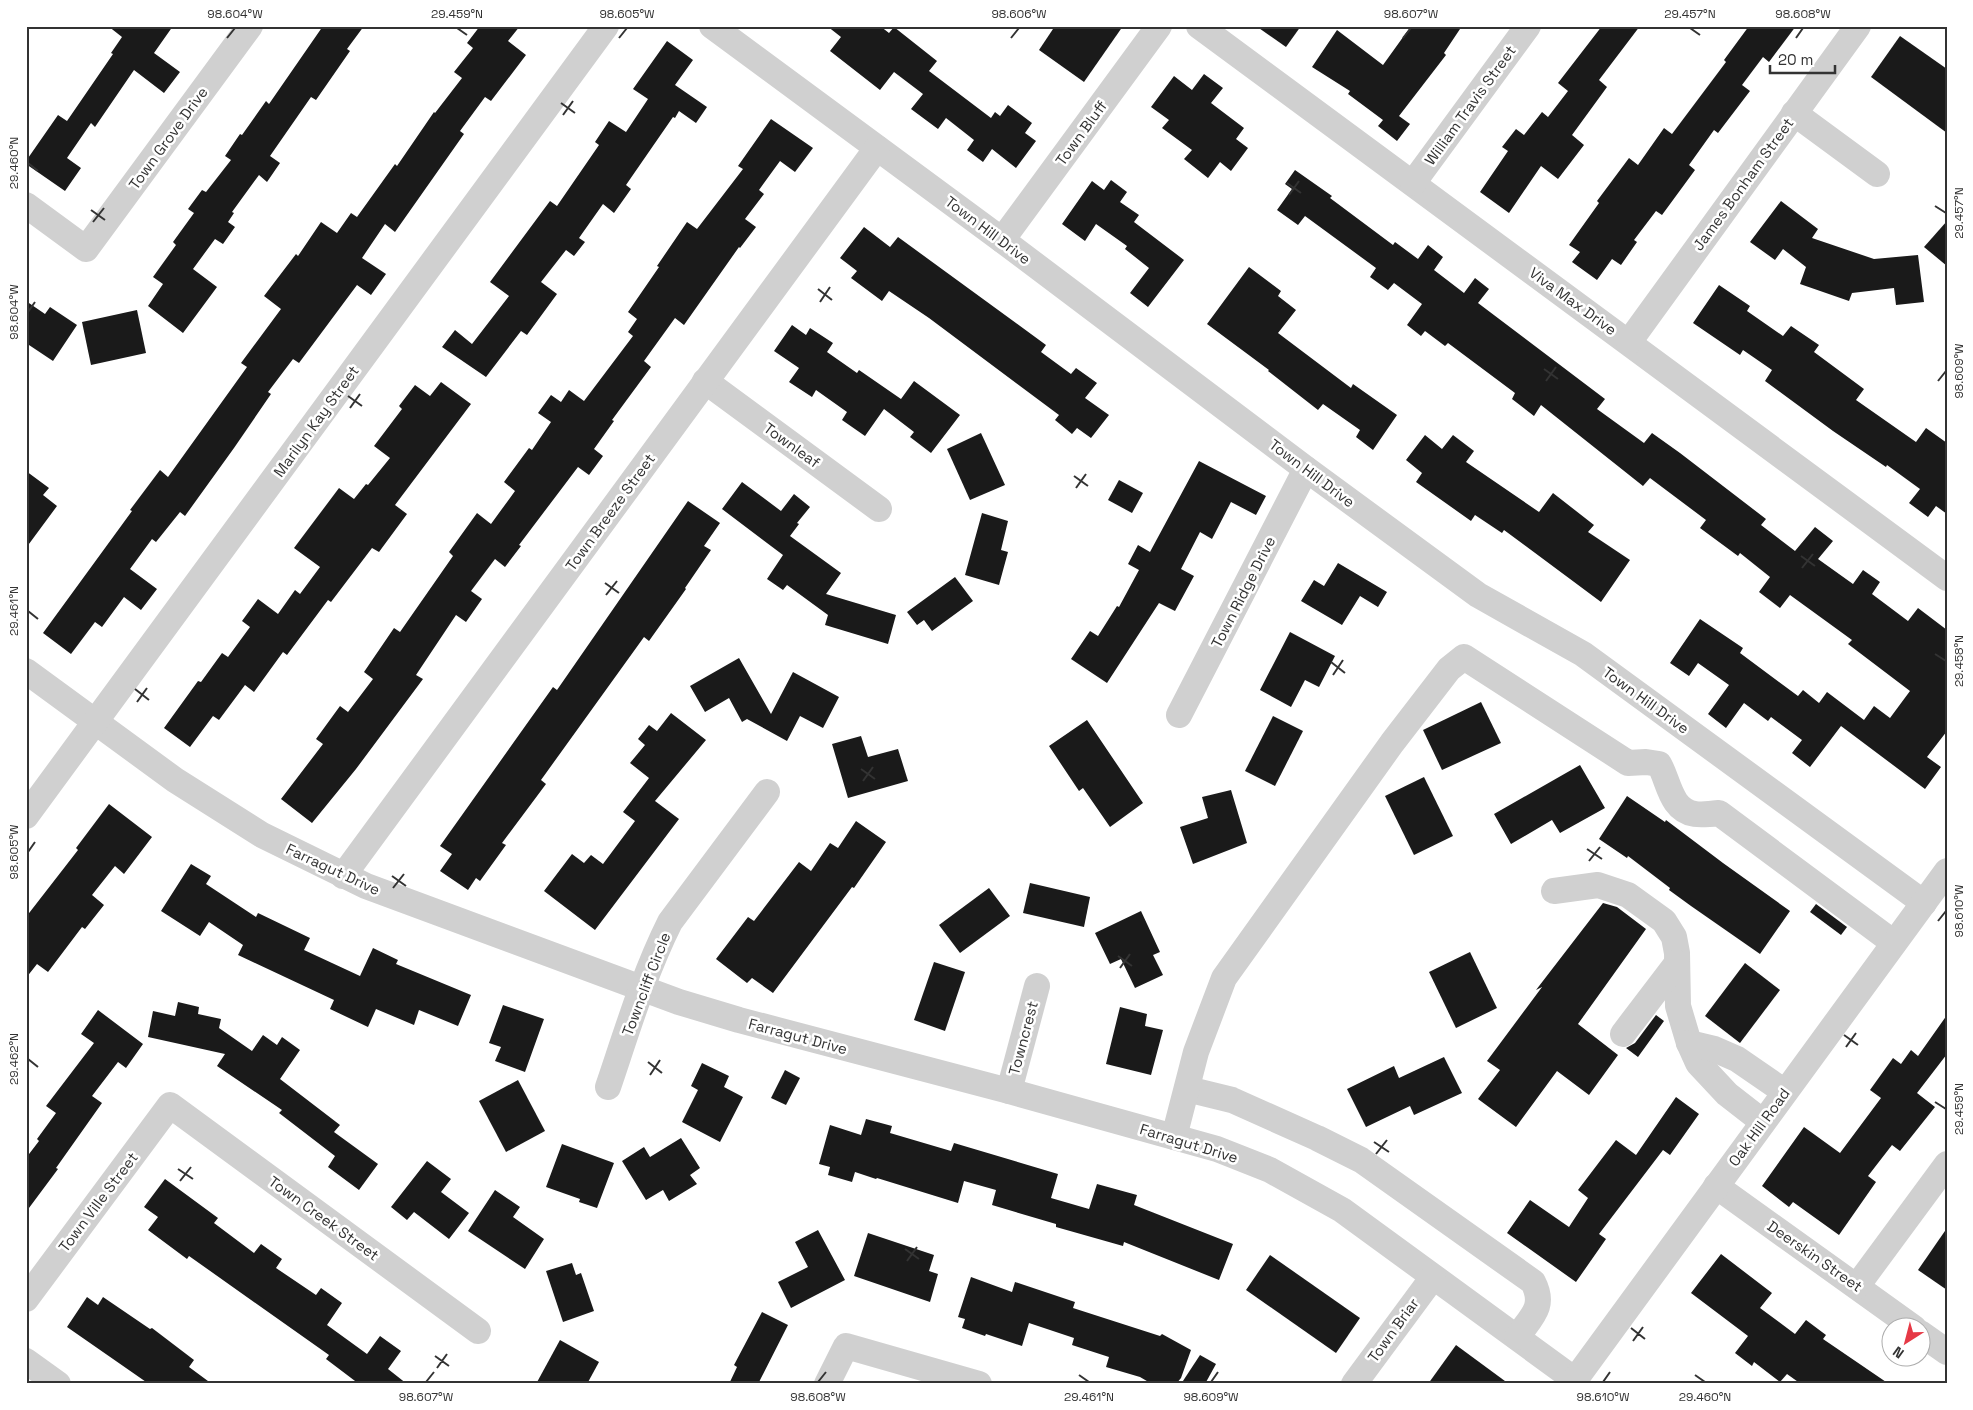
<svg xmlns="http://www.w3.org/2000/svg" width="1973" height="1410" viewBox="0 0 1973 1410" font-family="'Space Grotesk',sans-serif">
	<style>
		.building { fill: #1a1a1a }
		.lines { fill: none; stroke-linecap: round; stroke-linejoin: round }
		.street { stroke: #d0d0d0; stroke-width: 26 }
		.ticks { fill: none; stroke: #333; stroke-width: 2 }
		.labels { text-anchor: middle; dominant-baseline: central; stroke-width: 5; stroke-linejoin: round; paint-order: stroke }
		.street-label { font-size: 15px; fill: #333; stroke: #fff }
		.neatline { fill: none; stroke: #333; stroke-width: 2 }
		.ticks-label { font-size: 12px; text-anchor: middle; fill: #333 }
	</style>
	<rect width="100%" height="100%" fill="#fff"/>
	<g class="building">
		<path d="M108,26H173L154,53L180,72L164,93L134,70L95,127L91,123L67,158L81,168L65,191L26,164V161L58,115L67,121L113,54L111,53L122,37Z"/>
		<path d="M323,26H364L347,49L350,51L316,100L311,97L270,156L280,163L267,182L259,175L232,212L234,213L228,222L235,227L223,244L215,239L193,269L217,287L183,333L148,306L163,284L153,277L176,245L173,242L194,213L188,209L202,190L206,192L231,160L225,156L240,134L242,135L266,101L269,104Z"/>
		<path d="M480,26H520L508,41L526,55L491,101L485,97L460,131L464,134L395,232L385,224L362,258L386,274L371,295L357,285L299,363L293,359L268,392L271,394L234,448L185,516L180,512L156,542L152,539L130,569L157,589L141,610L124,597L102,627L95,622L71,654L43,633L132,511L130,510L160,470L168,477L247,367L241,363L281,309L264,296L296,254L298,256L321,222L337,233L351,213L357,217L395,164L397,166L434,112L435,113L462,78L454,72L473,48L467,43Z"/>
		<path d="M827,26H880L889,33L894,27L937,61L929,71L991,118L995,112L1000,116L1008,105L1032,123L1025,133L1036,141L1016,168L992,149L983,162L967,150L974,140L946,118L938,129L911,109L923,94L894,72L880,90L830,51L841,37Z"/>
		<path d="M1055,26H1123L1084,82L1039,50Z"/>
		<path d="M1256,26H1301L1286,47Z"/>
		<path d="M1411,26H1462L1444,53L1446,55L1399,116L1410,124L1397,141L1378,126L1383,120L1348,94L1350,91L1312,67L1337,30L1383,65Z"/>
		<path d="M1602,26H1640L1599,80L1607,87L1572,135L1584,145L1558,179L1541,166L1509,213L1480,192L1508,151L1502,147L1516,129L1524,135L1542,112L1548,117L1568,91L1558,83Z"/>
		<path d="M1749,26H1796L1769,62L1763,57L1742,85L1750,91L1718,133L1714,130L1689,165L1695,170L1662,215L1656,211L1634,240L1637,242L1621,265L1612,259L1597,280L1572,262L1580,252L1569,245L1599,203L1597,201L1629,158L1638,165L1664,128L1672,134L1726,62L1724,60Z"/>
		<path d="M1900,36L1947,69V133L1871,77Z"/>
		<path d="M667,41L693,60L675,85L707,107L696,123L679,111L675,118L673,117L626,185L631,189L614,213L603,204L579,238L585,242L574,256L566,250L541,282L557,294L527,335L521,331L486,377L442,347L455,330L472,344L509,296L490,282L550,201L557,206L599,145L595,142L609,121L626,132L648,99L633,89Z"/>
		<path d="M1204,74L1223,88L1211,103L1244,128L1236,139L1248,148L1231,171L1220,162L1208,178L1184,159L1192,150L1162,128L1169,120L1151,107L1174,76L1192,90Z"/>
		<path d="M771,119L813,148L795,172L780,161L759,190L764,194L745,219L756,227L740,248L739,247L684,325L675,318L644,361L651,367L612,420L614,421L594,449L603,456L589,475L578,467L519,545L521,546L505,567L495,559L471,591L482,599L466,622L456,615L416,675L423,679L356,769L312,823L281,799L323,744L316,739L340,706L348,712L373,679L364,672L394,628L400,632L453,556L449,552L477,513L491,524L515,491L504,482L529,448L532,450L551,422L538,413L551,395L561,402L569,390L584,401L633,336L628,332L637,319L628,312L659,267L657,266L687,222L697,229L743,169L738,166Z"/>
		<path d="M1295,170L1332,196L1330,198L1393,245L1395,242L1418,259L1428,245L1443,257L1434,270L1464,293L1475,278L1489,289L1478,303L1605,399L1597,409L1644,443L1652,433L1680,453L1766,519L1761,525L1795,551L1815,527L1833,541L1818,559L1853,584L1863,570L1880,582L1872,594L1908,621L1918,608L1947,630V731L1927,757L1941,767L1925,789L1841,726L1810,767L1792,753L1802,740L1771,717L1768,721L1744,703L1726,728L1708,714L1729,685L1698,663L1689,676L1670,663L1700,619L1743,648L1740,653L1798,696L1803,690L1819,703L1827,692L1864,720L1874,706L1890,718L1910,691L1848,644L1852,640L1790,595L1780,608L1759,592L1770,577L1740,553L1738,556L1700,528L1706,520L1650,478L1643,486L1541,405L1534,416L1512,399L1515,393L1448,343L1445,346L1425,331L1421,336L1407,325L1422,304L1394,283L1388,290L1370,277L1376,268L1305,216L1298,225L1277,210L1292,189L1285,184Z"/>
		<path d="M1111,180L1127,192L1120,202L1139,215L1134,222L1184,260L1148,307L1130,293L1149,268L1125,249L1127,246L1096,224L1085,241L1062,224L1092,181L1104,190Z"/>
		<path d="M1781,201L1818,229L1812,238L1874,259L1918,255L1924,302L1896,305L1894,288L1852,293L1849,301L1800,284L1806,267L1783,249L1775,260L1750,242Z"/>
		<path d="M1947,221V266L1924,247Z"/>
		<path d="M864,227L890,247L898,237L1046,345L1041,352L1071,374L1076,368L1097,383L1085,398L1109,415L1091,438L1077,428L1072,434L1055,420L1059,415L929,318L889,291L882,301L851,278L857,271L840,258Z"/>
		<path d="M1249,267L1281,291L1278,296L1296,310L1278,333L1351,388L1353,384L1397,415L1373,450L1356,437L1360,430L1323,404L1318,410L1268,371L1269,370L1207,324Z"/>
		<path d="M1719,285L1750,306L1747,311L1783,336L1791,326L1819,345L1814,352L1864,389L1856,400L1916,442L1926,428L1947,443V514L1936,506L1928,517L1909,503L1920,489L1887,465L1886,467L1833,431L1765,381L1772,370L1743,350L1740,355L1693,323Z"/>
		<path d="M26,301L45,314L50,307L77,325L53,361L26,343Z"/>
		<path d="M137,310L146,353L91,365L82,322Z"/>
		<path d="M792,325L806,335L810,328L833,343L827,352L857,373L859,370L901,399L914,381L960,415L931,453L910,437L914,432L884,409L865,436L842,420L847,412L816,390L812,397L789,382L799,368L774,351Z"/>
		<path d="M441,382L471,404L395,505L407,514L379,552L372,548L331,602L328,600L287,655L283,652L254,692L245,685L219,720L213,716L190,747L164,728L198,681L201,682L222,653L228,657L250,627L242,621L258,599L278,614L295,590L300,594L320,567L294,548L339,488L354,499L366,484L368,485L390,458L374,446L402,409L399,406L415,385L430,396Z"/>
		<path d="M981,433L1005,485L970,500L947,449Z"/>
		<path d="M1425,435L1442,449L1453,435L1474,451L1466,462L1539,512L1553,493L1594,525L1588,532L1630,560L1601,602L1504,530L1502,533L1475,515L1471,521L1416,482L1422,473L1406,460Z"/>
		<path d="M1199,461L1266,496L1256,515L1231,502L1212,539L1200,532L1181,569L1194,576L1175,611L1159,603L1107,683L1071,659L1090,631L1098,636L1117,606L1119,607L1139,570L1128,564L1138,545L1150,552Z"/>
		<path d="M26,471L49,488L43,495L57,506L26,548Z"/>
		<path d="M1119,480L1143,493L1132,513L1108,500Z"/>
		<path d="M742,482L781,511L794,494L810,507L797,523L799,524L790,536L841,573L826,594L896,615L888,644L825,625L828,615L787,585L783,590L767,579L783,555L722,509Z"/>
		<path d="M688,501L720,523L704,546L711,550L685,588L686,589L649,641L644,637L541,780L546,784L502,843L506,845L480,881L476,878L468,890L440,871L452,854L440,846L553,687L557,690Z"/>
		<path d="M982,513L1008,521L1001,550L1008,552L999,585L965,575Z"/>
		<path d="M1338,563L1387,592L1378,607L1360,596L1342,625L1301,601L1314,580L1324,586Z"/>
		<path d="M955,577L973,601L932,631L924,620L917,625L907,612Z"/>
		<path d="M1290,632L1335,656L1319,687L1305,680L1291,707L1260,690Z"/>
		<path d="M739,658L771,714L793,672L839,697L823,728L800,716L787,741L747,719L742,722L729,698L705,712L690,686Z"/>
		<path d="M1481,702L1501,743L1442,770L1423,730Z"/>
		<path d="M671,713L706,740L655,801L679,819L595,930L544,891L572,854L584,863L591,855L603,864L635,821L623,812L649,778L630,763L645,745L638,739L649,725L657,731Z"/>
		<path d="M1273,716L1303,731L1275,786L1245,771Z"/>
		<path d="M1087,720L1143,803L1110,827L1083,788L1079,791L1049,746Z"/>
		<path d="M861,736L868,757L898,749L908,781L848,798L832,744Z"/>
		<path d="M1580,765L1605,808L1560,833L1552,820L1511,844L1494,814Z"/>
		<path d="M1424,777L1453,836L1414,855L1385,796Z"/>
		<path d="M1231,790L1247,843L1193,864L1180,827L1208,818L1202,797Z"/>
		<path d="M1627,796L1665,822L1666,820L1723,863L1790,911L1760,954L1691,906L1669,890L1670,888L1628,856L1627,858L1599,839Z"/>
		<path d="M109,804L152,837L124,874L115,866L92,895L104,905L85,929L82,927L48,972L37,964L26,978V917L78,850L76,848Z"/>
		<path d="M856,821L886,842L854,888L852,887L773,993L752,978L747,983L716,959L748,917L754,921L799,862L811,871L830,843L838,848Z"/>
		<path d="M191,864L211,876L206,884L256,917L258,913L310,938L304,950L360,976L373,948L398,960L396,964L471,995L458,1026L419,1010L414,1025L376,1009L368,1027L330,1009L334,1000L238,955L243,945L209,922L200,936L161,911Z"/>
		<path d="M1030,883L1090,897L1084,927L1023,913Z"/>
		<path d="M989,888L1010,916L960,953L939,925Z"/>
		<path d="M1603,903L1617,907L1646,929L1578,1024L1618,1055L1589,1095L1557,1071L1516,1127L1478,1099L1500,1070L1487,1061L1542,987L1536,990Z"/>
		<path d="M1816,904L1847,927L1841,935L1810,912Z"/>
		<path d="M1141,911L1160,952L1153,955L1163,975L1135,988L1121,959L1110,964L1095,933Z"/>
		<path d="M1470,952L1497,1008L1456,1028L1429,972Z"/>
		<path d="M934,962L965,972L945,1031L914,1020Z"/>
		<path d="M1745,963L1780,990L1740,1043L1705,1016Z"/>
		<path d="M178,1002L199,1007L198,1014L221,1019L219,1028L252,1051L263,1035L277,1045L282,1037L300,1050L280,1079L340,1125L334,1132L378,1164L359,1190L328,1167L335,1156L279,1113L282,1110L217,1066L225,1054L148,1037L153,1011L175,1016Z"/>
		<path d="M503,1005L544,1019L525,1072L495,1061L501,1047L489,1043Z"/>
		<path d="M1120,1007L1147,1014L1145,1026L1163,1030L1151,1075L1106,1064Z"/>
		<path d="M98,1010L143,1044L126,1068L118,1062L92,1096L102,1103L56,1168L58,1169L26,1212V1158L39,1141L37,1139L56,1113L46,1106L94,1043L81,1034Z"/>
		<path d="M1656,1015L1664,1021L1638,1057L1626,1048L1635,1043Z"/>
		<path d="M1947,1015V1054L1917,1093L1935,1107L1900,1151L1892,1145L1868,1176L1876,1182L1839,1235L1793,1202L1789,1207L1762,1186L1804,1127L1840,1153L1881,1098L1870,1090L1893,1058L1901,1064L1911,1050L1918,1056Z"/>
		<path d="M1444,1057L1462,1093L1414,1115L1410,1106L1366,1127L1347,1089L1394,1066L1399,1078Z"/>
		<path d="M702,1063L729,1076L724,1087L743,1097L720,1142L682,1122L698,1090L691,1086Z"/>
		<path d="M785,1070L800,1078L786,1105L771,1098Z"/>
		<path d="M518,1080L545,1131L506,1152L479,1101Z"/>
		<path d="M1676,1097L1699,1114L1670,1155L1663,1150L1599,1234L1606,1239L1576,1282L1507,1233L1530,1200L1569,1227L1588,1198L1578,1190L1616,1140L1636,1155Z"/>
		<path d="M866,1119L892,1126L890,1133L951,1151L954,1143L1058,1174L1051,1198L1089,1209L1097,1184L1137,1195L1134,1205L1233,1244L1219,1280L1124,1242L1123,1246L1056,1227V1224L992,1205L996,1190L964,1181L958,1203L877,1178L876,1179L855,1172L852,1182L828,1175L830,1167L819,1164L830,1125L861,1135Z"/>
		<path d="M681,1138L700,1168L690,1175L697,1184L669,1201L663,1190L646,1200L622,1161L644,1147L650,1157Z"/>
		<path d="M562,1144L614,1163L597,1208L579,1202L580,1199L546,1187Z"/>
		<path d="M427,1161L451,1179L441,1192L469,1213L449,1239L414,1212L407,1220L391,1207Z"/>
		<path d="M165,1179L218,1218L214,1223L254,1253L261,1244L282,1259L276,1268L316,1295L321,1288L342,1303L327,1325L367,1354L380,1336L401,1351L388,1369L407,1384H359L326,1359L329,1355L189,1256L187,1259L148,1230L158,1217L144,1207Z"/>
		<path d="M495,1190L520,1207L513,1217L544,1239L525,1269L468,1231Z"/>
		<path d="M1947,1228V1290L1918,1270Z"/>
		<path d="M818,1230L845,1280L791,1308L778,1282L808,1267L795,1242Z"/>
		<path d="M868,1233L934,1255L929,1271L938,1274L930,1302L854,1276Z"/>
		<path d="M1721,1254L1772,1293L1760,1308L1795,1334L1806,1320L1826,1335L1823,1339L1889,1384H1801L1787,1374L1780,1382L1754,1362L1752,1366L1735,1353L1748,1336L1691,1293Z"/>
		<path d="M1270,1255L1360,1318L1336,1353L1246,1290Z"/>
		<path d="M572,1263L576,1275L581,1273L594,1311L563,1322L546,1271Z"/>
		<path d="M971,1277L1012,1292L1015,1282L1075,1302L1073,1308L1160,1336L1162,1334L1191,1350L1181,1378L1176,1384H1152L1140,1377L1106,1367L1109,1357L1072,1345L1074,1338L1029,1323L1022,1346L986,1334L985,1336L962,1328L965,1319L958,1317Z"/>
		<path d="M87,1297L98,1305L103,1297L150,1329L152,1328L194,1360L189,1367L212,1384H149L67,1327Z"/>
		<path d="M762,1312L788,1325L758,1384H729L737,1367L734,1365Z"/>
		<path d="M560,1340L599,1362L587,1384H536Z"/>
		<path d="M1456,1345L1509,1384H1428Z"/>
		<path d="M1200,1355L1216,1364L1205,1384H1181Z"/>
	</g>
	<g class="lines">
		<g class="street">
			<path d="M712,26L1002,240L1306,469L1478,595L1583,654L1924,903"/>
			<path d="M1199,26L1947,578"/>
			<path d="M1794,113L1877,174"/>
			<path d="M1413,183L1528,26"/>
			<path d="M26,205L86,249L250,26"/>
			<path d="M1002,240L1159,26"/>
			<path d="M1629,342L1858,26"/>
			<path d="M705,381L879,509"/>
			<path d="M26,671L175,780L262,835L366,886L679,1002L739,1020L1009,1091L1217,1149L1270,1170L1342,1210L1575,1380"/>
			<path d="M1179,715L1306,469"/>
			<path d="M26,816L606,26"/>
			<path d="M343,876L877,148"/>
			<path d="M1554,891L1598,885L1628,895L1664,921L1674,937L1677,953L1678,1006L1689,1043L1698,1063L1727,1094L1763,1122"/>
			<path d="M1623,1034L1677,963"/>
			<path d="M1689,1043L1714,1049L1737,1059L1785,1092"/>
			<path d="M608,1087C627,1031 644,974 670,922L767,792"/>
			<path d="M1187,1089L1232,1100L1317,1138L1361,1160L1533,1282C1546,1307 1531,1317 1517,1337"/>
			<path d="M1009,1091L1037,986"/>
			<path d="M1174,1137L1196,1052L1224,978L1392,743L1449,669L1464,657L1628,763L1646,762L1659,764C1669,781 1670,810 1695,814C1702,815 1711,814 1719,813L1894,943"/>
			<path d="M1716,1186L1914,1328"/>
			<path d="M1857,1286L1947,1164"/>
			<path d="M26,1299L170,1105L478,1331"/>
			<path d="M1920,1333L1947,1352"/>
			<path d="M26,1361L58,1384"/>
			<path d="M827,1384L846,1346L979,1384"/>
			<path d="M1354,1384L1433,1277"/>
			<path d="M1572,1384L1947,871"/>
		</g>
	</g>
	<path class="ticks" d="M457,28L467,35M1690,28L1700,35M227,38L235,28M619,38L627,28M1011,38L1019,28M1403,38L1411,28M1796,38L1803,28M561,103L575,113M563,115L573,101M28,163L38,171M1287,183L1301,193M1289,195L1299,181M1935,206L1946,213M91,210L105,220M93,222L104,208M818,289L832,300M820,302L830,287M28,312L35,302M1544,369L1558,379M1546,381L1556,367M1938,381L1946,371M348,396L362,406M350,408L360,394M1074,476L1088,486M1076,488L1086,474M1801,556L1815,566M1802,568L1813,554M605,583L619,593M606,595L617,581M28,611L38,619M1935,654L1946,661M1331,662L1345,673M1333,675L1343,660M135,689L149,700M137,702L147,688M861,769L875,779M863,781L873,767M1587,849L1602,859M28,852L35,842M1589,861L1600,847M392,876L406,886M393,888L404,874M1938,921L1946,911M1118,956L1132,966M1120,968L1130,954M1844,1035L1858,1045M1846,1047L1856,1033M28,1059L38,1067M648,1062L662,1073M650,1075L660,1060M1935,1102L1946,1109M1374,1142L1389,1152M1376,1154L1387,1140M178,1169L193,1179M180,1181L191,1167M905,1249L919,1259M907,1261L917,1247M1631,1328L1645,1339M1633,1341L1643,1327M435,1356L449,1366M437,1368L447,1354M1079,1375L1089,1382M1695,1375L1705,1382M426,1382L434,1372M818,1382L826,1372M1211,1382L1218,1372M1603,1382L1610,1372"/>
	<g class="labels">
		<g class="street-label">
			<text transform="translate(1470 105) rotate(-54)">William Travis Street</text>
			<text transform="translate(1081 133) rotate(-54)">Town Bluff</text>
			<text transform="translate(168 138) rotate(-54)">Town Grove Drive</text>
			<text transform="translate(1743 184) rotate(-54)">James Bonham Street</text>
			<text transform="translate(988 230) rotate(37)">Town Hill Drive</text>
			<text transform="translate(1573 301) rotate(36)">Viva Max Drive</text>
			<text transform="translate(316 421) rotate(-54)">Marilyn Kay Street</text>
			<text transform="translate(792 445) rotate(36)">Townleaf</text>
			<text transform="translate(1312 473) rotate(37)">Town Hill Drive</text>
			<text transform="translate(610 512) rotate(-54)">Town Breeze Street</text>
			<text transform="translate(1243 592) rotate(-63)">Town Ridge Drive</text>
			<text transform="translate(1646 700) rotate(36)">Town Hill Drive</text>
			<text transform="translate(333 869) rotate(25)">Farragut Drive</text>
			<text transform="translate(646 984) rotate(-69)">Towncliff Circle</text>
			<text transform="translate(798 1036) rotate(15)">Farragut Drive</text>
			<text transform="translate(1023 1038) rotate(-75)">Towncrest</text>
			<text transform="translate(1759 1127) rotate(-54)">Oak Hill Road</text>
			<text transform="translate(1189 1143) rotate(17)">Farragut Drive</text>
			<text transform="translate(98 1202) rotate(-53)">Town Ville Street</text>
			<text transform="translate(324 1218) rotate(36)">Town Creek Street</text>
			<text transform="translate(1815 1256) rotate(35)">Deerskin Street</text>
			<text transform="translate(1393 1330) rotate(-54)">Town Briar</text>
		</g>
	</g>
	<rect width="1973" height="1410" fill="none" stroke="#ffffff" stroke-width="55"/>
	<g transform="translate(1906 1342) rotate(216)"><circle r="24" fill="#ffffff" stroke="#adadad"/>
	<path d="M0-4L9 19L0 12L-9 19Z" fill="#e63946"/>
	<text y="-8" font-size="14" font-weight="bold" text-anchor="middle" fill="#333333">N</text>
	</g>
	<path d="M1770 65v8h65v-8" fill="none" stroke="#333333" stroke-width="2.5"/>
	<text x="1778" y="65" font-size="15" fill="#333333" stroke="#ffffff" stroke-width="4" paint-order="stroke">20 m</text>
	<rect x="28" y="28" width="1918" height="1354" class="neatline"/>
	<g class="ticks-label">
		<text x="235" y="18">98.604°W</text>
		<text x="457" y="18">29.459°N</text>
		<text x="627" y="18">98.605°W</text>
		<text x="1019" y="18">98.606°W</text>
		<text x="1411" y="18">98.607°W</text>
		<text x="1690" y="18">29.457°N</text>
		<text x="1803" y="18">98.608°W</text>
		<text transform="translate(14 163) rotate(-90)" y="4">29.460°N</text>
		<text transform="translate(1959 213) rotate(-90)" y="4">29.457°N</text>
		<text transform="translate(14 312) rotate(-90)" y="4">98.604°W</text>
		<text transform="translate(1959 371) rotate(-90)" y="4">98.609°W</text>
		<text transform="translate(14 611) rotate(-90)" y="4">29.461°N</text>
		<text transform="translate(1959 661) rotate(-90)" y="4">29.458°N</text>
		<text transform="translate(14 852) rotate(-90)" y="4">98.605°W</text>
		<text transform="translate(1959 911) rotate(-90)" y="4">98.610°W</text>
		<text transform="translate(14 1059) rotate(-90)" y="4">29.462°N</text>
		<text transform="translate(1959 1109) rotate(-90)" y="4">29.459°N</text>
		<text x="426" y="1401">98.607°W</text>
		<text x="818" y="1401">98.608°W</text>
		<text x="1089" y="1401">29.461°N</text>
		<text x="1211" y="1401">98.609°W</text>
		<text x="1603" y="1401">98.610°W</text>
		<text x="1705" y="1401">29.460°N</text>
	</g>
</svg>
